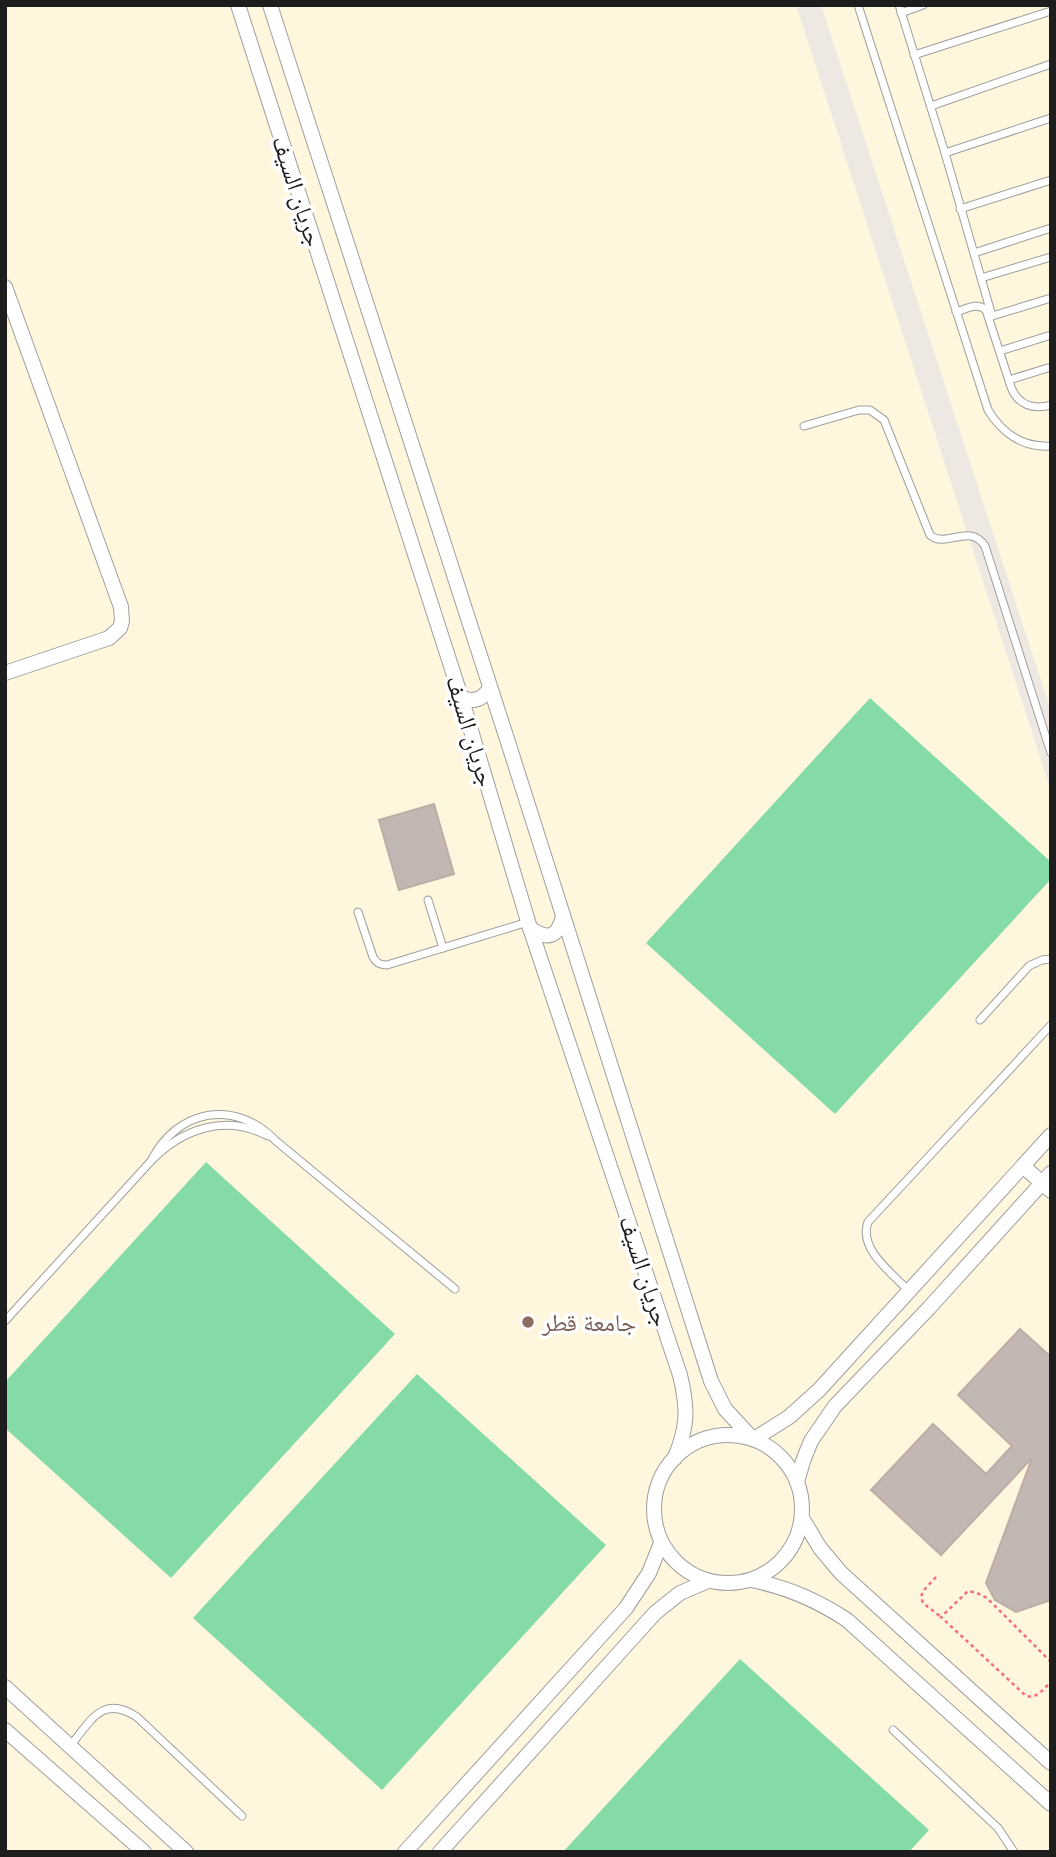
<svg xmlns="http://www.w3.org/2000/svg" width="1056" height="1857" viewBox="0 0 1056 1857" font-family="Mulish,'Noto Naskh Arabic',sans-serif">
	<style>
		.education { fill: #fef7dd }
		.pitch { fill: #84dba8 }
		.building { fill: #c2b7b3; stroke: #bfaca6; stroke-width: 2 }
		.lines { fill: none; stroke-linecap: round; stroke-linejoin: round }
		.service-casing { stroke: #9e9e9e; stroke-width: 9 }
		.minor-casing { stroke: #9e9e9e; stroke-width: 16 }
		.path { stroke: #f56e7a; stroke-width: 2.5; stroke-dasharray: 3.5 3.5; stroke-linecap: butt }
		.service { stroke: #fff; stroke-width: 7 }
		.minor { stroke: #fff; stroke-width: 14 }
		.education-dot { fill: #8d6e63; stroke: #fff; stroke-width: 2.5 }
		.labels { text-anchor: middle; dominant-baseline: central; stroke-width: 7; stroke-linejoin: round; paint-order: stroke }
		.street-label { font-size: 24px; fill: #1d1d1d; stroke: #fff }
		.education-label { font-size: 24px; fill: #785e54; stroke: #fff; text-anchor: start }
	</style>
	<rect width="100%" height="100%" fill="#eee8e3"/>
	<g class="education">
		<path d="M5,5H796L1051,791V1852H5Z"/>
		<path d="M821,5H1051V711Z"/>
	</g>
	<g class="pitch">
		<path d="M870,698L1051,862V879L835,1114L646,943Z"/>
		<path d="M206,1162L395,1334L171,1578L5,1428V1382Z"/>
		<path d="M417,1374L606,1545L382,1790L193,1618Z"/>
		<path d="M740,1659L929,1830L909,1852H563Z"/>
	</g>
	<g class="building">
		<path d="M434,804L454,874L399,890L379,820Z"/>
		<path d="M1020,1329L1051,1357V1600L1016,1612L995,1600L986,1583L1032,1458L941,1555L871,1490L933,1424L986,1474L1012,1446L958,1395Z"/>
	</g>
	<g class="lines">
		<g class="service-casing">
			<g id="service">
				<path d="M858,5L988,410C1002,433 1023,448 1051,446"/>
				<path d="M899,5L945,153L992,316"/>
				<path d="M901,13L923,5"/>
				<path d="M914,55L1051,11"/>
				<path d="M931,106L1051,64"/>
				<path d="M945,153L1051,118"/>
				<path d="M960,209L1051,180"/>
				<path d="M974,253L1051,228"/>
				<path d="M981,278L1051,257"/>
				<path d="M956,312C967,309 977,302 986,310L1011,387C1018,405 1033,410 1051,405"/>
				<path d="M989,317L1051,298"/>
				<path d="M1000,351L1051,335"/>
				<path d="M1009,380L1051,367"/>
				<path d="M804,426L859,410H870L884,420L930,535C947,549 969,522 985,546L1051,753"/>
				<path d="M428,900L443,948"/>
				<path d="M358,912L373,957C376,963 380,965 387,965L528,922"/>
				<path d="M980,1020L1029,966L1042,960L1051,959"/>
				<path d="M151,1161C177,1109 235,1098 276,1141L455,1289"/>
				<path d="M909,1291C892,1273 858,1249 868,1222L1051,1025"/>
				<path d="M5,1321L151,1161C183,1128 226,1114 268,1136"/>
				<path d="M893,1730L998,1828L1014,1852"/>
				<path d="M70,1746C91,1721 102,1694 137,1717L242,1816"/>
			</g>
		</g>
		<g class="minor-casing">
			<g id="minor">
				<path d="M238,5L461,697L530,928L680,1375C688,1409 688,1425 675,1458"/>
				<path d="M270,5L507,739L711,1381L725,1409L750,1436"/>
				<path d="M5,287L121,607L122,621L120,628L109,638L5,673"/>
				<path d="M461,697C473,704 483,699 490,688"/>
				<path d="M530,928C548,941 558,937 563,916"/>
				<path d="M1023,1166L1051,1191"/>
				<circle cx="728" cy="1509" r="74"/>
				<path d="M754,1439L789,1417L819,1390L1051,1135"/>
				<path d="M797,1482L803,1461L811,1441L835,1406L929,1308L1051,1173"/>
				<path d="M802,1518L820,1548L841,1573L1051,1763"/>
				<path d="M751,1580C787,1587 817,1600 847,1620L1051,1804"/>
				<path d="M5,1687L186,1852"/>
				<path d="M5,1730L144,1852"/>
				<path d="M405,1852L626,1608L649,1573L661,1543"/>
				<path d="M440,1852L655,1613L680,1593L708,1581"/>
			</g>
		</g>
		<g class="path">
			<path d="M936,1577L923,1591L921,1597L923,1603L941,1617"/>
			<path d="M1051,1662L987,1598L977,1593L968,1591L941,1617L1026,1696C1037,1699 1043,1689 1051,1682"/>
		</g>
		<use href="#service" class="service"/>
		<use href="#minor" class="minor"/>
	</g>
	<circle class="education-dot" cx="528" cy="1322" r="7"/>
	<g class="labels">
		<g class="street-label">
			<text transform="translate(298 191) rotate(72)">جريان السيف</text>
			<text transform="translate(471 731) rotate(73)">جريان السيف</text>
			<text transform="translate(645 1271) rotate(72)">جريان السيف</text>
		</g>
		<g class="education-label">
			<text x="542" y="1322">جامعة قطر</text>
		</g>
	</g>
	<rect width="1056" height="1857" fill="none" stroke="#1d1d1d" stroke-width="14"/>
</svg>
